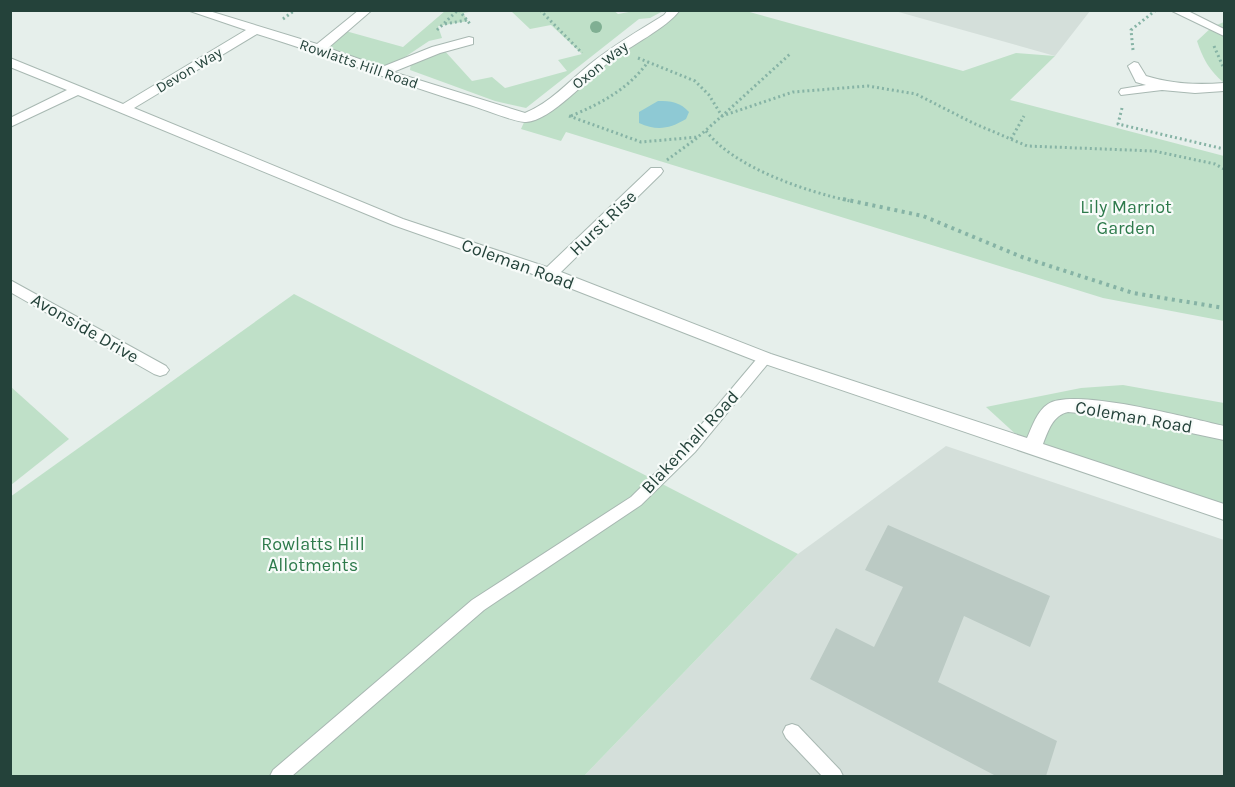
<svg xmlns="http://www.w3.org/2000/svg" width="1235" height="787" viewBox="0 0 1235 787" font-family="Karla,sans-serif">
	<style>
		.built { fill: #d4dfda }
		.green { fill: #bfe0c8 }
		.water { fill: #8ec9d4 }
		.building { fill: #bbcac4 }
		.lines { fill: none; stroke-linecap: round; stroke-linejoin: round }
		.service-casing { stroke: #a8b8b2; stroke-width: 2 }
		.minor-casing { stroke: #a8b8b2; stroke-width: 2 }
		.path-far1 { stroke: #86b3a5; stroke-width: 3; stroke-dasharray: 2 3; stroke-linecap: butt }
		.path { stroke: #86b3a5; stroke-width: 4; stroke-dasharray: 3 4.5; stroke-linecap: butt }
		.service { fill: #fff; fill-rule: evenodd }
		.minor { fill: #fff; fill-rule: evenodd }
		.tree { fill: #80af93 }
		.labels { text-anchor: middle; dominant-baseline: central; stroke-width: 4.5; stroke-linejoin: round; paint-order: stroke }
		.far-street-label { font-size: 15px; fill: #24423a; stroke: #f7fbf9 }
		.park-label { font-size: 18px; fill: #2d7a4b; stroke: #f7fbf9 }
		.street-label { font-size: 18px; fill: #24423a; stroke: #f7fbf9 }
	</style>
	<rect width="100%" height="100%" fill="#e6efeb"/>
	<g class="built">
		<path d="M895,11L1090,10V11L1055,56Z"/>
		<path d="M946,446L1224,540V776H584L798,554Z"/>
	</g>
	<g class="green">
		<path d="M613,10L618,14L634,11H663L650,18L639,19L526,108L495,101L410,70L411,63L443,49L472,81L492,77L505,88L567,71L558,60L582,54L551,25L530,29L511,11Z"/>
		<path d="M445,11H475L463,13L468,21L438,26L442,38L429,41L384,71L321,49L342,30L403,47Z"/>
		<path d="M675,11H746L963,71L1016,53L1055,56L1010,100L1224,156V321L1103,298L566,132L561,141L521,129L526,118L594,67L627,51Z"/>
		<path d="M1224,22V83C1209,70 1203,59 1197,41L1212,27Z"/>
		<path d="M294,294L798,554L584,776H11L10,497Z"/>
		<path d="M1123,385L1224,403V512L1032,449L986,407L1081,388Z"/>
		<path d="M11,387L69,439L11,485Z"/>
	</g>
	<path class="water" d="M658,101C671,101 680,102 689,112L686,119C669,129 657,131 639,123V112Z"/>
	<path class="building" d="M888,525L1050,596L1030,647L964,616L938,682L1057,741L1046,776H996L810,679L836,628L874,647L903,587L865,570Z"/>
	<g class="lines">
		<g class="service-casing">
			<g id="service">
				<path d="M765,353L772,358L770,361L695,452L641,505L484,610L292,776H270L273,770L472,600L631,497L685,444L760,355Z"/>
				<path d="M792,724L798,726L840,770L843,776H822L786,738L783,732L786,726Z"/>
			</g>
		</g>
		<g class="minor-casing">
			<g id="minor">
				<path d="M187,10H206L317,44L359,10H372L328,48L382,67L432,47L469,37L473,38V44L440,53L393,72L525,113C551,102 567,83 589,65C612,46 638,31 664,15L668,10H680C667,28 630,46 610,61C590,76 551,121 526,122C514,122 483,109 470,105C398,83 329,56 257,34L134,108L403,219L547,267L651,168H661L663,171L661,174L561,272L771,354L1027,438C1032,427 1037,411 1048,404C1074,387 1192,419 1224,426V440L1111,416L1068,412C1053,415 1048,431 1043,444L1224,504V520L759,362L544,278L393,225L78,95L10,127V118L67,90L10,67V58L123,104L246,30Z"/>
				<path d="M1170,10H1186L1224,29V36Z"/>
				<path d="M1134,62L1138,63L1146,76C1173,84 1196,85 1224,83V91L1195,93L1162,90L1121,95L1119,92L1121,89L1146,85L1136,82L1128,66Z"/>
				<path d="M10,280L166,366L169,370L166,374L160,376L154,374L10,292Z"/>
			</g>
		</g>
		<g class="path-far1">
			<path d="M459,10L470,24"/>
			<path d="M540,10L582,53"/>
			<path d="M283,19L295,10"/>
			<path d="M445,24L467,20"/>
			<path d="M437,30L458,10"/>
			<path d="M1214,46L1224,69"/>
			<path d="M1133,50L1131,30L1156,10"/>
			<path d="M638,58L695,81L709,95L722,116L790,54"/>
			<path d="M1122,108L1118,124L1224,149"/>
			<path d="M569,116L641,142L698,137L722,116L793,92L868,86L916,94L973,123L1027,146L1154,151L1215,164L1224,169"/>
			<path d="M571,116C602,103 628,89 648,62"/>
			<path d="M706,131C735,168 805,191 850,201"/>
			<path d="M1011,139L1024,116"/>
			<path d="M667,160L697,138"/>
		</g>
		<path class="path" d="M843,199L923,216L1022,257L1133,293L1224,308"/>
		<use href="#service" class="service"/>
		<use href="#minor" class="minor"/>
	</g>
	<circle class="tree" cx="596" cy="27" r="6"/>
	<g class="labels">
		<g class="far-street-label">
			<text transform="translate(359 64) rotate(19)">Rowlatts Hill Road</text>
			<text transform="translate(600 65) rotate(-39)">Oxon Way</text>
			<text transform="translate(189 70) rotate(-31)">Devon Way</text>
		</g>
		<g class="park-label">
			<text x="1126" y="207">Lily Marriot<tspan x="1126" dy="21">Garden</tspan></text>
			<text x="313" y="544">Rowlatts Hill<tspan x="313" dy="21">Allotments</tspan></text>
		</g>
		<g class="street-label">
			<text transform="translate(603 223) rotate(-44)">Hurst Rise</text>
			<text transform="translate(518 264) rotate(20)">Coleman Road</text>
			<text transform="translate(85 328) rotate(30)">Avonside Drive</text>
			<text transform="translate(1134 417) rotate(10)">Coleman Road</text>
			<text transform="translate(690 442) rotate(-47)">Blakenhall Road</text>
		</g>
	</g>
	<rect width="1235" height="787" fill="none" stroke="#24423a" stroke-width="24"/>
</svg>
